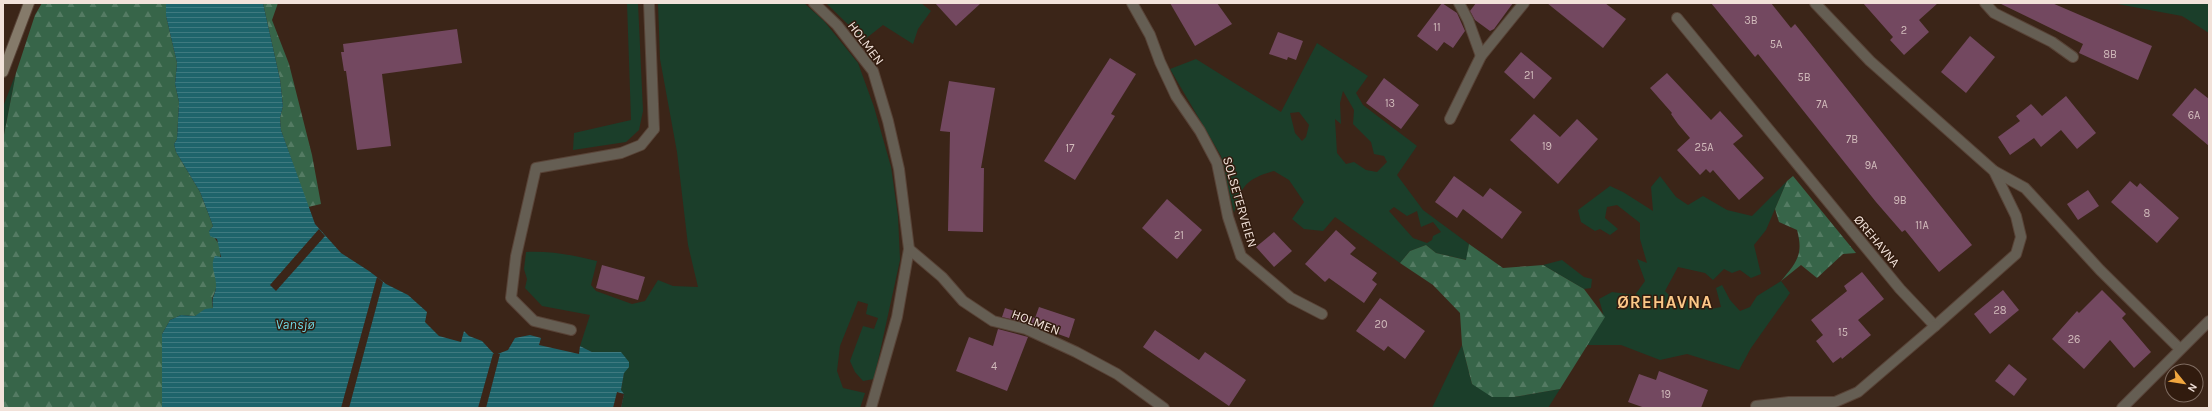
<svg xmlns="http://www.w3.org/2000/svg" width="2212" height="411" viewBox="0 0 2212 411" font-family="Karla,sans-serif">
	<style>
		.green { fill: #1b3e2a; fill-rule: evenodd }
		.forest { fill: url(#forest-firs) }
		.water { fill: url(#water-rules) }
		.pier { fill: #3b2518 }
		.building { fill: #734860 }
		.lines { fill: none; stroke-linecap: round; stroke-linejoin: round }
		.lane-casing { stroke: #584337; stroke-width: 12 }
		.street-casing { stroke: #584337; stroke-width: 12 }
		.secondary-casing { stroke: #584337; stroke-width: 12 }
		.lane { stroke: #655e53; stroke-width: 10 }
		.street { stroke: #655e53; stroke-width: 10 }
		.secondary { stroke: #857a6a; stroke-width: 10 }
		.labels { text-anchor: middle; dominant-baseline: central; stroke-width: 3; stroke-linejoin: round; paint-order: stroke }
		.number-label { font-size: 11px; fill: #d2bcbc }
		.street-label { font-size: 13px; fill: #f2e2da; stroke: #311b0e }
		.water-label { font-size: 14px; font-style: italic; fill: #6dd6e1; stroke: #311b0e }
		.district-label { font-size: 17px; font-weight: bold; letter-spacing: 1px; fill: #fbc787; stroke: #311b0e }
	</style>
	<defs>
		<pattern id="forest-firs" width="22" height="20" patternUnits="userSpaceOnUse"><rect width="22" height="20" fill="#376549"/><path d="M5 1l3.5 6h-7zM16 11l3.5 6h-7z" fill="#547b63"/></pattern>
		<pattern id="water-rules" width="6" height="5" patternUnits="userSpaceOnUse"><rect width="6" height="5" fill="#1e646b"/><path d="M0 2.5h6" fill="none" stroke="#3f7a80"/></pattern>
	</defs>
	<rect width="100%" height="100%" fill="#3b2518"/>
	<g class="green">
		<path d="M627,3H638L643,111L639,130L626,142L573,150L574,133L631,120Z"/>
		<path d="M658,3H804L824,21L858,63L874,107L891,167L898,216L900,260L874,379L863,381L855,372L850,361L863,326L874,329L878,318L866,314L868,304L858,301L840,346L837,371L843,388L865,393L860,408H621L624,394L621,391L624,373L621,352H592L580,346L590,315L542,306L525,288L527,279L524,269L526,252C550,251 573,255 597,261L591,285L596,291L632,304L645,301L658,280L673,286L698,287L688,245L677,152L660,59Z"/>
		<path d="M826,3H921L931,11L918,29L913,44L883,25L864,40Z"/>
		<path d="M2112,3H2209V33L2182,16Z"/>
		<path d="M1317,43L1368,76L1356,93L1363,105L1417,146L1397,175L1423,210L1469,244L1467,260L1436,253L1426,245L1410,251L1400,263L1335,217L1323,231L1304,229L1292,219L1304,202L1289,180L1274,171C1247,179 1241,185 1234,213L1221,156L1170,69L1196,59L1281,112ZM1343,91L1354,110L1353,124L1371,142L1374,154L1384,156L1387,162L1377,172L1366,170L1354,162L1346,164L1337,153L1335,119L1341,124L1340,103ZM1299,112L1309,125L1306,137L1302,141L1295,133L1290,113ZM1394,207L1407,216L1417,211L1421,227L1433,222L1441,232L1433,236L1432,240L1427,243L1413,238L1389,211Z"/>
		<path d="M16,73L3,140V107Z"/>
		<path d="M1660,176L1676,197L1688,205L1703,196L1727,210L1752,216L1787,181L1766,230L1754,245L1761,274L1751,278L1740,270L1732,273L1724,269L1713,280L1705,273L1678,267L1665,291L1679,305L1690,297L1701,300L1711,309L1721,307L1716,288L1722,285L1730,300L1740,311L1750,307L1757,296L1781,281L1790,293L1751,348L1739,370L1687,354L1660,360L1621,345H1587L1604,317L1599,299L1612,292L1635,295L1645,281L1637,259L1647,263L1640,239V223L1617,205L1607,207L1605,218L1618,229L1610,235L1600,229L1595,231L1581,222L1578,210L1610,186L1623,192L1653,211L1651,187Z"/>
		<path d="M1562,260L1584,277L1592,279L1591,288L1584,289L1543,265Z"/>
		<path d="M1462,345L1472,384L1514,397L1560,389L1548,408H1432Z"/>
	</g>
	<g class="forest">
		<path d="M42,3H166V16L177,63L175,84L179,102L177,139L174,144L176,152L200,192L213,226L209,231C225,250 221,249 217,272C216,277 217,283 216,288C214,298 210,295 213,308L195,316L181,315L170,320L162,334V408H3V140L16,73L35,15Z"/>
		<path d="M263,3H278L272,20L289,64L312,155L321,204L308,207L281,130L280,118L283,106L280,79Z"/>
		<path d="M1793,176L1856,253L1843,254L1817,278L1801,265L1781,281C1796,263 1804,255 1797,230L1779,222L1775,209L1787,181Z"/>
		<path d="M1469,244L1503,268L1543,265L1584,289L1605,317L1560,389L1514,397H1492L1472,384L1462,345L1460,313L1433,285L1400,263L1410,251L1426,245L1436,253L1466,260Z"/>
	</g>
	<path class="water" d="M166,3H263L280,79L283,106L280,118L281,130L315,224L341,253L369,271L386,284L408,295L427,312L425,322L439,336L461,342L464,331L469,336L482,341L495,355L508,350L515,338L530,335L541,338L539,345L579,354L580,346L592,352H621L629,362V367L624,373L621,390L624,394L621,408H162V334L170,320L181,315L195,316L205,309L213,308C211,295 215,297 216,287C217,276 209,266 215,256L221,257L217,239L210,236L209,231L213,226L200,192L176,152L174,144L177,139L179,102L175,84L177,63L166,16Z"/>
	<g class="pier">
		<path d="M319,229L325,236L276,291L270,285Z"/>
		<path d="M377,277L383,282L349,408H341Z"/>
		<path d="M493,354H500L486,408H478Z"/>
		<path d="M617,392L624,394L621,408H613Z"/>
	</g>
	<g class="building">
		<path d="M935,3H981L956,26Z"/>
		<path d="M1170,3H1217L1232,24L1195,46Z"/>
		<path d="M1442,3L1457,13L1465,31L1453,48L1444,42L1437,51L1417,36Z"/>
		<path d="M1476,3H1513L1494,29L1490,31L1475,20L1470,11Z"/>
		<path d="M1547,3H1605L1626,19L1603,48Z"/>
		<path d="M1711,3H1771L1791,28L1795,24L1972,245L1939,272L1905,230L1902,232L1876,202L1758,54L1755,57Z"/>
		<path d="M1863,3H1938L1919,20L1929,32L1904,55L1890,40L1893,37Z"/>
		<path d="M1999,3H2052L2152,46L2138,80L2079,53L2083,44Z"/>
		<path d="M457,29L462,63L382,74L391,146L357,150L346,71H344L341,52H344L343,44Z"/>
		<path d="M1278,32L1303,41L1296,60L1288,57L1287,60L1269,54Z"/>
		<path d="M1970,36L1995,57L1966,93L1941,72Z"/>
		<path d="M1521,52L1552,78L1534,99L1504,72Z"/>
		<path d="M1110,58L1136,74L1111,114L1115,116L1075,180L1044,161Z"/>
		<path d="M1667,73L1711,120L1720,111L1743,136L1733,144L1764,178L1739,200L1713,170L1710,173L1706,169L1700,175L1677,150L1690,138L1678,124L1671,114L1672,113L1650,88Z"/>
		<path d="M1384,78L1419,105L1401,129L1366,103Z"/>
		<path d="M949,81L995,88L981,168H984L983,232L948,231L950,132L940,131Z"/>
		<path d="M2195,88L2209,99V146L2172,115Z"/>
		<path d="M2066,96L2096,133L2077,149L2061,130L2041,147L2034,138L2010,155L1998,137L2020,121L2016,116L2031,104L2042,116Z"/>
		<path d="M1534,114L1560,137L1577,119L1598,139L1558,184L1510,140Z"/>
		<path d="M1454,176L1483,197L1490,188L1522,212L1502,239L1463,209L1457,218L1435,202Z"/>
		<path d="M2130,181L2137,187L2140,183L2179,218L2157,243L2111,202Z"/>
		<path d="M2088,190L2099,206L2078,220L2067,204Z"/>
		<path d="M1167,199L1202,230L1177,259L1142,228Z"/>
		<path d="M1336,230L1356,248L1350,254L1377,273L1372,280L1377,284L1364,303L1329,278L1325,282L1305,264Z"/>
		<path d="M1274,232L1292,251L1274,267L1256,247Z"/>
		<path d="M602,265L645,277L638,300L596,288Z"/>
		<path d="M1862,272L1884,299L1858,320L1871,335L1842,359L1841,357L1833,363L1816,341L1823,335L1811,320L1847,291L1844,286Z"/>
		<path d="M2003,290L2019,310L1990,334L1974,314Z"/>
		<path d="M2102,290L2126,314L2122,318L2151,352L2134,368L2110,340L2084,369L2052,339L2077,311L2079,313Z"/>
		<path d="M1380,298L1425,331L1405,359L1388,346L1384,351L1356,331Z"/>
		<path d="M1039,307L1075,319L1069,338L1028,323L1002,317L1005,308L1035,318Z"/>
		<path d="M998,329L1028,337L1007,391L956,371L969,337L993,346Z"/>
		<path d="M1155,330L1199,360L1205,352L1246,380L1229,406L1143,347Z"/>
		<path d="M2009,364L2027,379L2014,396L1995,381Z"/>
		<path d="M1659,371L1708,390L1701,408H1645L1628,402L1639,374L1656,380Z"/>
	</g>
	<g class="lines">
		<g class="lane-casing">
			<path id="lane" d="M571,330L534,321L511,298L516,256L536,168L621,153L641,145L654,129"/>
		</g>
		<g class="street-casing">
			<g id="street">
				<path d="M649,3L654,129"/>
				<path d="M814,3L837,25L873,71L888,121L899,169L909,249L897,317L871,408"/>
				<path d="M1132,3L1150,35L1160,62L1176,96L1200,131L1217,163L1228,217L1241,256L1291,298L1322,314"/>
				<path d="M1459,3L1468,20L1481,56"/>
				<path d="M1815,3L1870,61L1994,171L2025,188L2100,270L2180,349"/>
				<path d="M1985,3L1994,13L2052,42L2073,57"/>
				<path d="M1677,18L1900,289L1935,326L2016,254L2021,237L2016,216L1994,171"/>
				<path d="M1450,119L1481,56L1524,3"/>
				<path d="M909,249L942,277L963,301L993,321L1026,329L1076,352L1117,374L1164,408"/>
				<path d="M1756,406L1789,402H1835L1858,392L1935,326"/>
				<path d="M2122,408L2209,321"/>
			</g>
		</g>
		<g class="secondary-casing">
			<path id="secondary" d="M3,72L29,3"/>
		</g>
		<use href="#lane" class="lane"/>
		<use href="#street" class="street"/>
		<use href="#secondary" class="secondary"/>
	</g>
	<g class="labels">
		<g class="number-label">
			<text x="1751" y="20">3B</text>
			<text x="1437" y="27">11</text>
			<text x="1904" y="30">2</text>
			<text x="1776" y="44">5A</text>
			<text x="2110" y="54">8B</text>
			<text x="1529" y="75">21</text>
			<text x="1804" y="77">5B</text>
			<text x="1390" y="103">13</text>
			<text x="1822" y="104">7A</text>
			<text x="2194" y="115">6A</text>
			<text x="1852" y="139">7B</text>
			<text x="1547" y="146">19</text>
			<text x="1704" y="147">25A</text>
			<text x="1070" y="148">17</text>
			<text x="1871" y="165">9A</text>
			<text x="1900" y="200">9B</text>
			<text x="2147" y="213">8</text>
			<text x="1922" y="225">11A</text>
			<text x="1179" y="235">21</text>
			<text x="2000" y="310">28</text>
			<text x="1381" y="324">20</text>
			<text x="1843" y="332">15</text>
			<text x="2074" y="339">26</text>
			<text x="994" y="366">4</text>
			<text x="1666" y="394">19</text>
		</g>
		<g class="street-label">
			<text transform="translate(866 43) rotate(53)">HOLMEN</text>
			<text transform="translate(1240 202) rotate(74)">SOLSETERVEIEN</text>
			<text transform="translate(1877 241) rotate(50)">ØREHAVNA</text>
			<text transform="translate(1036 322) rotate(21)">HOLMEN</text>
		</g>
		<g class="water-label">
			<text x="295" y="324">Vansjø</text>
		</g>
		<g class="district-label">
			<text x="1665" y="302">ØREHAVNA</text>
		</g>
	</g>
	<rect width="2212" height="411" fill="none" stroke="#f2e2da" stroke-width="8"/>
	<g transform="translate(2184 383) rotate(120)"><circle r="19" fill="#311b0e" stroke="#7e6b60"/>
	<path d="M0-3L7 15L0 10L-7 15Z" fill="#f0a63f"/>
	<text y="-6" font-size="11" font-weight="bold" text-anchor="middle" fill="#f2e2da">N</text>
	</g>
</svg>
